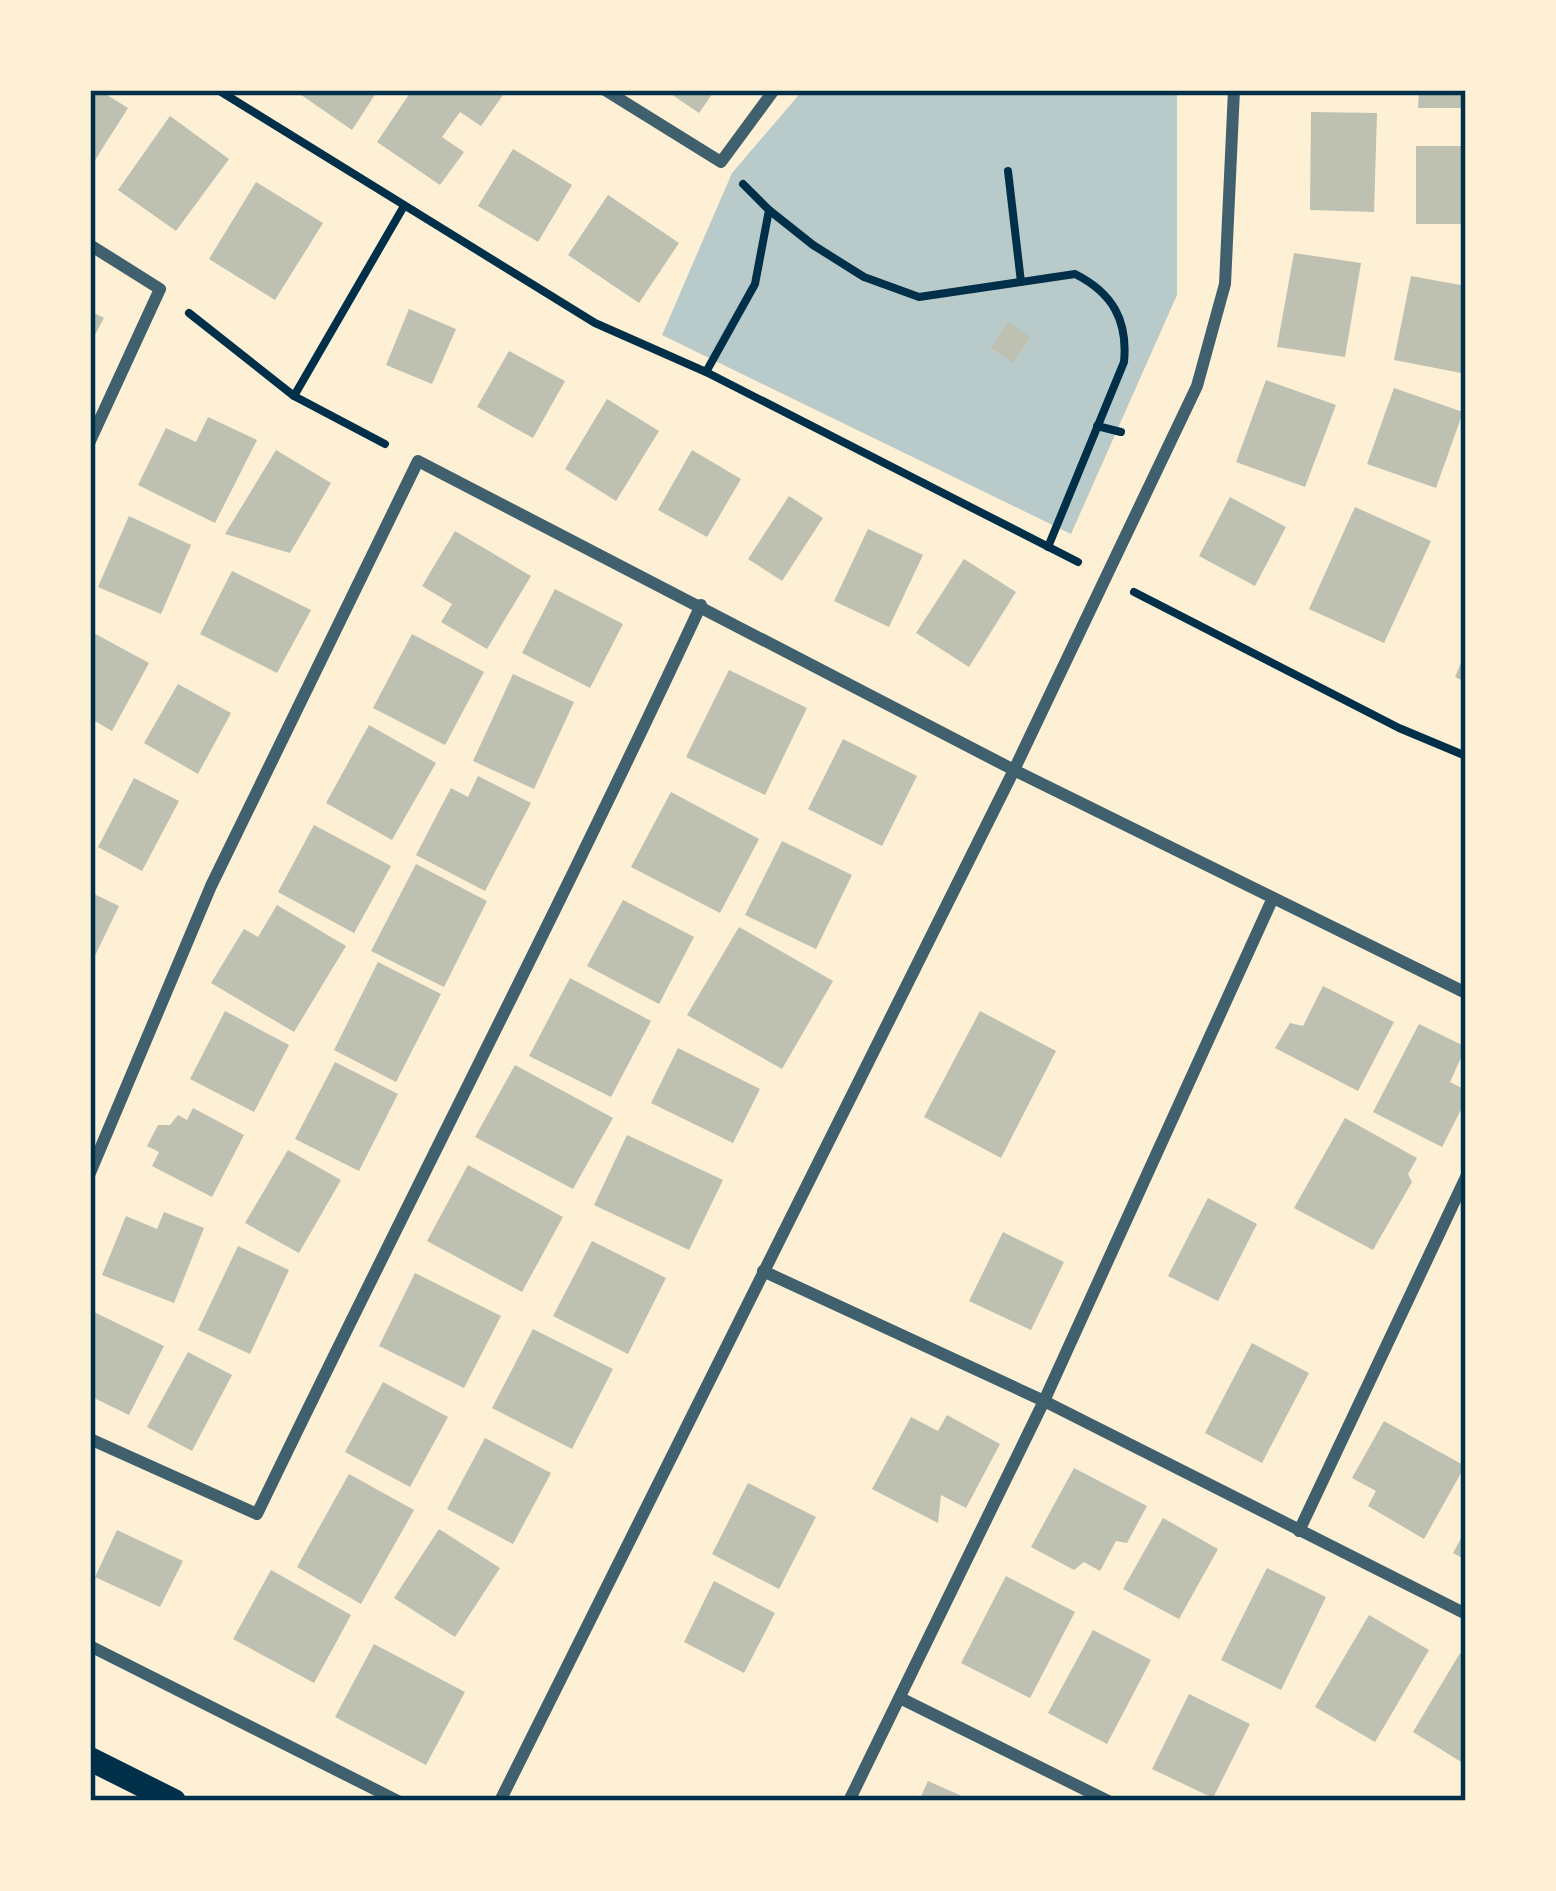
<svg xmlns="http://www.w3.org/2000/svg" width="1556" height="1891" viewBox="0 0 1556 1891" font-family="'Public Sans',sans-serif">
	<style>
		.green { fill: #b9caca }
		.building { fill: #bec0b2 }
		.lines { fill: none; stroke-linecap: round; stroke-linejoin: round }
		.path { stroke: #003049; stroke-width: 8 }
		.minor { stroke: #3f606c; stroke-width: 12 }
		.secondary { stroke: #003049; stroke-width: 24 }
		.neatline { fill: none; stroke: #003049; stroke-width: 4.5 }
	</style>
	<rect width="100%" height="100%" fill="#fdf0d5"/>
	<path class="green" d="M803,90H1177V295L1071,534L662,335L732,173Z"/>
	<g class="building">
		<path d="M90,90H99L128,108L90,168Z"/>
		<path d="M294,90H378L352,130Z"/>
		<path d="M412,90H496L503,95L481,126L460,112L442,137L464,152L440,185L377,142Z"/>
		<path d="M665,90H715L699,113Z"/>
		<path d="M1419,90H1466V108H1418Z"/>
		<path d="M1311,112L1377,113L1374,212L1310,210Z"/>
		<path d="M170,116L229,159L176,231L118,190Z"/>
		<rect x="1416" y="146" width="50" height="78"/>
		<path d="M513,149L572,185L538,242L478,206Z"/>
		<path d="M256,182L323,223L275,300L209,259Z"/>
		<path d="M608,195L679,243L639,303L568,255Z"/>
		<path d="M1294,253L1361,263L1345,357L1277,347Z"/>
		<path d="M1411,276L1466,286V347L1461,373L1394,360Z"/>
		<path d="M409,309L456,329L432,384L386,365Z"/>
		<path d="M90,311L104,318L90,344Z"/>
		<path d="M1008,322L1031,337L1013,363L991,348Z"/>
		<path d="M509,351L565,381L533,438L477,407Z"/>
		<path d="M1266,380L1336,405L1305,487L1236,462Z"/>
		<path d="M1394,388L1463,412L1436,488L1367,464Z"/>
		<path d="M607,399L659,431L616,501L565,469Z"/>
		<path d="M208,417L257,440L215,523L138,485L166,428L196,442Z"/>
		<path d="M276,450L331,483L290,553L225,534Z"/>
		<path d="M692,450L741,479L707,537L658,510Z"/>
		<path d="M789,496L823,518L782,581L748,559Z"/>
		<path d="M1230,497L1286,527L1255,586L1199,556Z"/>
		<path d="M1355,507L1431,541L1384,643L1309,609Z"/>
		<path d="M129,516L191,545L161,614L98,587Z"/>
		<path d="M868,529L923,555L889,627L834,601Z"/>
		<path d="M455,531L531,576L487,649L441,622L452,604L422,586Z"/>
		<path d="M964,559L1016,592L969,667L916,633Z"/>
		<path d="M232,571L311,610L277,673L200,634Z"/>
		<path d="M555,589L623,624L590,688L522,653Z"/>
		<path d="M90,631L149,663L112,731L90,718Z"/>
		<path d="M412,634L484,672L445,745L373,708Z"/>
		<path d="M1466,651V682L1455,677Z"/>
		<path d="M729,670L807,708L765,795L686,757Z"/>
		<path d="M513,674L574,702L534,789L473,761Z"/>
		<path d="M178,684L231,713L198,774L144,743Z"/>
		<path d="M369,725L436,763L392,840L326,803Z"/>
		<path d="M843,739L917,776L882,846L808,809Z"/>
		<path d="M478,776L531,803L485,891L416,855L451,788L468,797Z"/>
		<path d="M134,778L179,801L142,871L98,847Z"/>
		<path d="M671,792L759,839L720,913L631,867Z"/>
		<path d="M314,825L391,866L354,933L278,892Z"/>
		<path d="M782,841L852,875L816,949L745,915Z"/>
		<path d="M416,864L487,901L444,987L371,951Z"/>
		<path d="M90,892L119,906L90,966Z"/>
		<path d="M623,900L694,937L659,1004L587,966Z"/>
		<path d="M277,905L346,946L294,1032L211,983L244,929L258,937Z"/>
		<path d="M739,927L833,981L782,1069L687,1015Z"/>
		<path d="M378,962L441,994L396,1082L334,1050Z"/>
		<path d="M570,978L651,1021L611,1097L529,1056Z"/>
		<path d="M1323,986L1394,1022L1358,1091L1275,1048L1290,1023L1303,1026Z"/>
		<path d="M225,1011L289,1045L254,1112L190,1079Z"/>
		<path d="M980,1011L1056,1051L1001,1158L924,1117Z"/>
		<path d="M1419,1024L1466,1047L1450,1082L1466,1090V1100L1442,1147L1373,1112Z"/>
		<path d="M678,1048L760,1089L733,1143L651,1103Z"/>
		<path d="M335,1062L398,1094L359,1171L295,1139Z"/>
		<path d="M515,1065L613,1118L573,1189L475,1137Z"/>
		<path d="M193,1108L244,1135L212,1197L152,1166L159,1152L147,1146L158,1125H170L178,1115L187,1120Z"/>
		<path d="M1345,1118L1417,1158L1408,1174L1412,1182L1373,1250L1294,1208Z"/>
		<path d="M627,1135L723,1180L689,1250L594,1205Z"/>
		<path d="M288,1150L341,1180L299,1253L245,1223Z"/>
		<path d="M468,1165L563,1217L522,1292L427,1241Z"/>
		<path d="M1208,1198L1257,1224L1218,1301L1168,1276Z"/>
		<path d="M164,1212L204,1228L174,1303L102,1275L126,1216L157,1229Z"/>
		<path d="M1003,1232L1064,1262L1031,1330L969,1301Z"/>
		<path d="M592,1241L666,1278L628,1354L553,1316Z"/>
		<path d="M238,1246L289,1270L250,1354L198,1330Z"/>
		<path d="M415,1273L501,1316L464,1388L379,1346Z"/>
		<path d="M94,1312L164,1346L129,1415L90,1396V1321Z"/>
		<path d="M533,1329L613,1369L572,1449L492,1408Z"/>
		<path d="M1252,1343L1309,1373L1262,1463L1205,1433Z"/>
		<path d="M188,1352L232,1375L192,1451L147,1427Z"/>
		<path d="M383,1382L448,1417L410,1487L345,1452Z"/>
		<path d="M947,1415L1000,1444L966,1508L941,1495L938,1523L872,1489L911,1417L938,1431Z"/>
		<path d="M1384,1421L1465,1466L1424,1539L1368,1506L1376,1491L1352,1478Z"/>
		<path d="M485,1438L551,1473L513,1544L447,1509Z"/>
		<path d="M1074,1468L1147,1506L1127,1543L1116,1541L1100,1571L1084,1562L1074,1570L1031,1547Z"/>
		<path d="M349,1474L414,1510L361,1604L297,1567Z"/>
		<path d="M748,1483L816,1517L779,1589L712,1554Z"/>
		<path d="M1163,1518L1218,1549L1179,1619L1123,1589Z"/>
		<path d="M439,1529L500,1568L455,1637L394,1598Z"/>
		<path d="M1466,1529V1560L1453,1553Z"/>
		<path d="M117,1530L183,1561L160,1607L95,1577Z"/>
		<path d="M1267,1568L1326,1597L1281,1690L1221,1660Z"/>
		<path d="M271,1570L351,1615L314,1683L233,1639Z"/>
		<path d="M1006,1576L1075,1612L1030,1698L961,1663Z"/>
		<path d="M714,1581L775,1613L744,1673L684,1642Z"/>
		<path d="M1369,1615L1429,1650L1375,1742L1315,1707Z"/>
		<path d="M1093,1630L1151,1660L1107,1744L1048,1713Z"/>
		<path d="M374,1644L465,1692L426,1765L335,1717Z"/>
		<path d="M1460,1653L1466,1657V1765L1413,1732Z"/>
		<path d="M1189,1694L1250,1724L1213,1798L1152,1769Z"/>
		<path d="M928,1781L973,1801H919Z"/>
	</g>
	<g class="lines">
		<g class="path">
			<path d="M218,90L595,323L706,372L1078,562"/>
			<path d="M1008,171L1021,282"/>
			<path d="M769,210L813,245L864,277L919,297L1075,274C1113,293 1128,321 1124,362L1048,547"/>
			<path d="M189,313L294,396L385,444"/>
			<path d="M706,372L755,284L769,210L743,184"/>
			<path d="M294,396L404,206"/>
			<path d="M1097,426L1121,432"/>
			<path d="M1134,592L1399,728L1466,756"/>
		</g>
		<g class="minor">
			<path d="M605,90L721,162L774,90"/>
			<path d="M90,245L160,289L90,441"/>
			<path d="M1272,900L1044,1401L1466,1614"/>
			<path d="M90,1173L211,886L418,461L1014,770L1466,993"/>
			<path d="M763,1271L1044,1401L849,1801"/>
			<path d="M90,1439L257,1514C403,1210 559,911 701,605"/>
			<path d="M1299,1531L1466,1177"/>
			<path d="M90,1646L398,1801"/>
			<path d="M900,1698L1108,1801"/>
			<path d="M500,1801L1014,770L1197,386L1225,284L1234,90"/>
		</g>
		<path class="secondary" d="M90,1759L174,1801"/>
	</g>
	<rect width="1556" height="1891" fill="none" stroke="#fdf0d5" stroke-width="186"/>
	<rect x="93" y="93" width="1370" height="1705" class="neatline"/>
</svg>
